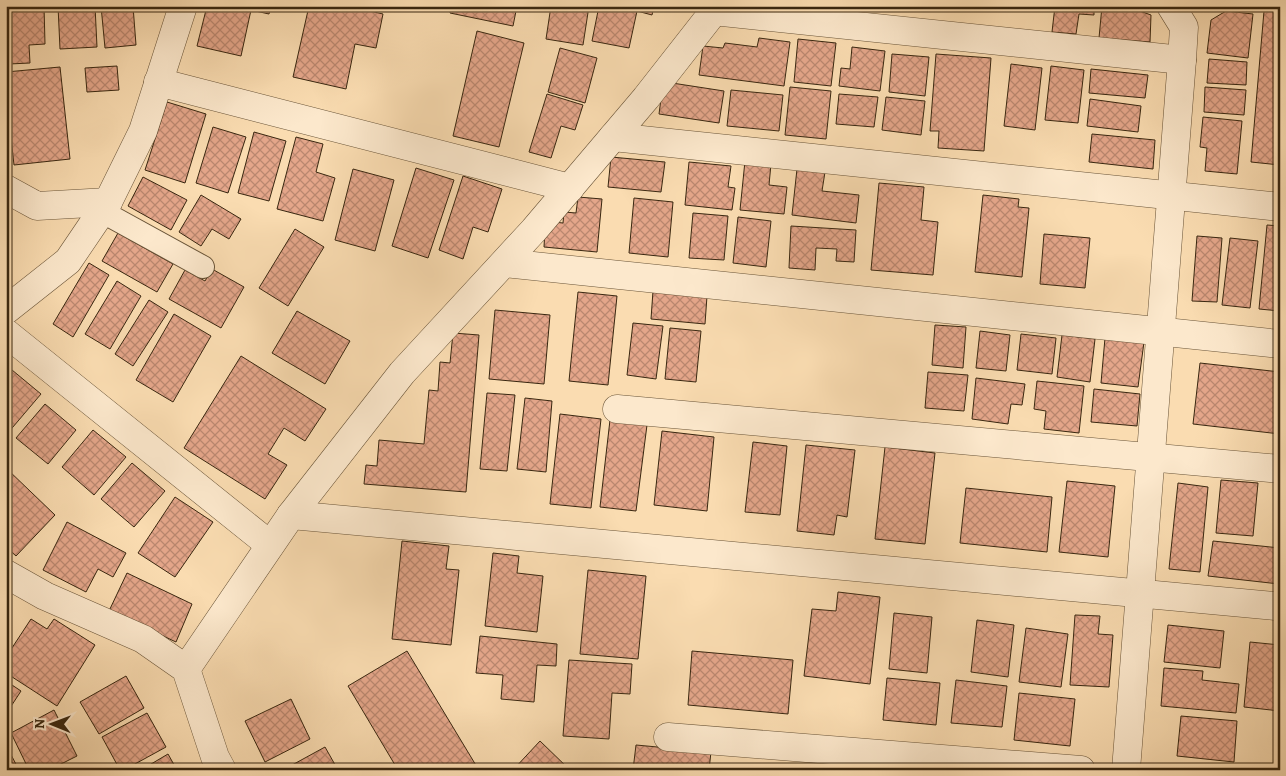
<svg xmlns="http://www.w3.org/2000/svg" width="1286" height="776" viewBox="0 0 1286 776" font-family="Alegreya,serif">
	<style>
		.building { fill: url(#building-cross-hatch); stroke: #392710 }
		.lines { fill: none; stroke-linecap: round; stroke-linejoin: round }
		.lane-casing { stroke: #695438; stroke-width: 24 }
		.street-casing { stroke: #695438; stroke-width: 29 }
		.lane { stroke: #fce8cc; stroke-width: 22 }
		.street { stroke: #fce8cc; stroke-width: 28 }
	</style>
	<defs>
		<pattern id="building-cross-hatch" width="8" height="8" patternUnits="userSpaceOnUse" patternTransform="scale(1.25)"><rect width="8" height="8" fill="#e4a68a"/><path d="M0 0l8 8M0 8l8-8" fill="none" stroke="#ba876f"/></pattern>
	</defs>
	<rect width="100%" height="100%" fill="#fadcb1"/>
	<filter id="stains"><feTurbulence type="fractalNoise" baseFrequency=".004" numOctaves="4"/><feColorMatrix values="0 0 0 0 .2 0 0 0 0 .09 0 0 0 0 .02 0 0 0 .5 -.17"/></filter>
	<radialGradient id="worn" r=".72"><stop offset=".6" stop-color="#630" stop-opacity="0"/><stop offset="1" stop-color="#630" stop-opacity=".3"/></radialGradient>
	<g class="building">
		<path d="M6,6H44L45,44L29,45L30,63L9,64Z"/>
		<path d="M58,6H95L97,47L60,49Z"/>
		<path d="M101,6H133L136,45L105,48Z"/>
		<path d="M207,6H271L269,14L251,10L241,56L197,46Z"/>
		<path d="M309,6H349L383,14L376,48L355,44L346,89L293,77Z"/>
		<path d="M451,6H517L513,26L450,13Z"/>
		<path d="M551,6H589L583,45L546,39Z"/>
		<path d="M599,6H654L652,15L637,11L629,48L592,41Z"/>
		<path d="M807,6H839L838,11Z"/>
		<path d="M1055,6H1094V15L1079,14L1076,34L1052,32Z"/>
		<path d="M1102,6H1138L1137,10L1151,15L1150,42L1099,38Z"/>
		<path d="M1277,6H1280V165L1251,162L1264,11H1277Z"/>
		<path d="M1226,11L1253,14L1248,58L1207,53L1211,20Z"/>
		<path d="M477,31L524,43L499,147L453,136Z"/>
		<path d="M759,38L790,42L784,86L699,75L703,46L723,48L725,43L757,47Z"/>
		<path d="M798,39L836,43L831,86L794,82Z"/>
		<path d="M852,47L885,51L880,91L839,86L841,68L850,69Z"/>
		<path d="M560,48L597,58L585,103L548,92Z"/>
		<path d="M892,54L929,57L925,96L889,92Z"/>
		<path d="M936,54L991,58L984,151L938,148L939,131H930Z"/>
		<path d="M1209,59L1247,62L1246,85L1207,83Z"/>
		<path d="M1011,64L1042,68L1035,130L1004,126Z"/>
		<path d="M117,66L119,90L87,92L85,68Z"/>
		<path d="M1051,66L1084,70L1078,123L1045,120Z"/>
		<path d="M60,67L70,159L14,165L6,94V72Z"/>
		<path d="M1091,69L1148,75L1145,98L1089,93Z"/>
		<path d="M672,83L724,91L719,123L659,114L661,99Z"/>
		<path d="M790,87L831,91L826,139L785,135Z"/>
		<path d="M1205,87L1246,90L1244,115L1204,112Z"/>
		<path d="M731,90L783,95L779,131L727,126Z"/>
		<path d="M547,94L583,105L575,130L561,126L551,158L529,152Z"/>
		<path d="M839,94L878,97L874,127L836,124Z"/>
		<path d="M886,97L925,101L921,135L882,130Z"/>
		<path d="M1090,99L1141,106L1138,132L1087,126Z"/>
		<path d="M167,102L206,114L185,183L145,170Z"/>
		<path d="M1203,117L1242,121L1237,174L1205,171L1207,148L1200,147Z"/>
		<path d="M213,127L246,137L228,193L196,183Z"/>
		<path d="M254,132L286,141L269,201L238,193Z"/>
		<path d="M1092,134L1155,140L1153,169L1089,162Z"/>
		<path d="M296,137L323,144L316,172L335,178L323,221L277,209Z"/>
		<path d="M611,157L665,162L661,192L608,187Z"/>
		<path d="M745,161L771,164L769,185L787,187L784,214L740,210Z"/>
		<path d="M689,162L731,166L728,187L735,188L732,210L685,205Z"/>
		<path d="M416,168L454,180L428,258L392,246Z"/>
		<path d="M353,169L394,180L375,251L335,240Z"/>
		<path d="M797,169L825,172L822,191L859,195L856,223L792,215Z"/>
		<path d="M463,176L502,189L488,232L473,227L463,259L439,250Z"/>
		<path d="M143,177L187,200L171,230L128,206Z"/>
		<path d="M879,183L924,187L921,220L938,222L933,275L871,270Z"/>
		<path d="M201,195L241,219L229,239L212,229L201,246L179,232Z"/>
		<path d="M983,195L1019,199L1018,207L1029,208L1022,277L975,272Z"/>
		<path d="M578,197L602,199L597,252L544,247L545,229L553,222L563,223L564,212L576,213Z"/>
		<path d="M634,198L673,202L668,257L629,253Z"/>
		<path d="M693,213L728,216L724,260L689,258Z"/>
		<path d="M738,217L771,221L766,267L733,263Z"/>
		<path d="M1267,225L1280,226V311L1259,309Z"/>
		<path d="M791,226L856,230L854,262L836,261L837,249L816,248L815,270L789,268Z"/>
		<path d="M295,229L324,247L288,306L259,288Z"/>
		<path d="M118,233L173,264L157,292L102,261Z"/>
		<path d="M1044,234L1090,238L1085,288L1040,284Z"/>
		<path d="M1197,236L1222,238L1217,302L1192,301Z"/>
		<path d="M1230,238L1258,241L1250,308L1222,305Z"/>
		<path d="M89,263L109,275L73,337L53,324Z"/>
		<path d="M212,269L244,287L221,328L169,299L185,270L205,281Z"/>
		<path d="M117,281L141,296L110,349L85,334Z"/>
		<path d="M653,291L707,296L705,324L651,319Z"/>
		<path d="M578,292L617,296L608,385L569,381Z"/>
		<path d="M149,300L168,312L133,366L115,354Z"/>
		<path d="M495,310L550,315L544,384L489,379Z"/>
		<path d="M297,311L350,341L325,384L272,353Z"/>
		<path d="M174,314L211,336L173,402L136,380Z"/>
		<path d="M633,323L663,326L656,379L627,375Z"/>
		<path d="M935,325L966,327L963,368L932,365Z"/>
		<path d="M670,328L701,331L696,382L665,379Z"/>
		<path d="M980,331L1010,335L1006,371L976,368Z"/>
		<path d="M453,333L479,335L466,492L364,484L366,465L377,466L379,440L424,444L429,390L438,391L440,362L450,363Z"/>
		<path d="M1021,334L1056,338L1052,374L1017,370Z"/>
		<path d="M1062,335L1095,339L1090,382L1057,377Z"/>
		<path d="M1105,338L1144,342L1138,387L1101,383Z"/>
		<path d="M241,356L326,409L305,441L284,428L268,454L287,465L265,499L184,448Z"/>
		<path d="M1200,363L1280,372V434L1193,424Z"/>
		<path d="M6,365L41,394L7,434L6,433Z"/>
		<path d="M928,372L968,375L964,411L925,408Z"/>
		<path d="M976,378L1025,384L1022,405L1011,404L1008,424L972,419Z"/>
		<path d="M1037,381L1084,386L1079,433L1044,429L1046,411L1034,409Z"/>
		<path d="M1094,389L1140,394L1137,426L1091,422Z"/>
		<path d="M487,393L515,395L507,471L480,469Z"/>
		<path d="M525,398L552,401L546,472L517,469Z"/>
		<path d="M45,404L76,430L48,464L16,438Z"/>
		<path d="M560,414L601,419L591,508L550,504Z"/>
		<path d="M610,420L647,425L636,511L600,507Z"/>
		<path d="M93,430L126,457L94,495L62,467Z"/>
		<path d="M662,431L714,437L707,511L654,505Z"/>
		<path d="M753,442L787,446L780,515L745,512Z"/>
		<path d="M806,445L855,450L847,517L837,515L834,535L797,531Z"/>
		<path d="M885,447L935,453L925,544L875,539Z"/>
		<path d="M132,463L165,491L134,527L101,499Z"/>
		<path d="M6,468L55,515L16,556L6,547Z"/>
		<path d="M1221,480L1258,483L1253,536L1216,533Z"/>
		<path d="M1067,481L1115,486L1108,557L1059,552Z"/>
		<path d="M1178,483L1208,487L1200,572L1169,569Z"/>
		<path d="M966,488L1052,497L1047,552L960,543Z"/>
		<path d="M175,497L213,522L175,577L138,553Z"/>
		<path d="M67,522L126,553L113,577L98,569L86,592L43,570Z"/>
		<path d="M402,541L449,546L446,569L459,570L451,645L392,639Z"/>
		<path d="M1213,541L1280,548L1279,584L1208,576Z"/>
		<path d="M493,553L519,556L517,573L543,576L537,632L485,626Z"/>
		<path d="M588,570L646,576L638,659L580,654Z"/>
		<path d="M127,573L192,604L176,642L109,611Z"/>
		<path d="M838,592L880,597L870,684L804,676L812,609L836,611Z"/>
		<path d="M894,613L932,617L927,673L889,669Z"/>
		<path d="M1075,615L1100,616L1098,634L1113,635L1109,687L1070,685Z"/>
		<path d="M31,619L47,629L54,619L95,645L57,706L6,673V657Z"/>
		<path d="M977,620L1014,625L1008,677L971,672Z"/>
		<path d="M1168,625L1224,631L1220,668L1164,662Z"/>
		<path d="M1026,628L1068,634L1061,687L1019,682Z"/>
		<path d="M480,636L557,644L556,666L537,665L534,702L501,699L503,675L476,673Z"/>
		<path d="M1250,642L1280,645V711L1244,707Z"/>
		<path d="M407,651L477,767L472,770H398L348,686Z"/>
		<path d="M692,651L793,660L788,714L688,705Z"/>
		<path d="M569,660L632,664L630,694L612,693L609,739L563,736Z"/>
		<path d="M1164,668L1203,671L1202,680L1239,684L1236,713L1161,706Z"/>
		<path d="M126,676L144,708L99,734L80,702Z"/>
		<path d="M887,678L940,683L936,725L883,720Z"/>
		<path d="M956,680L1007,686L1002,727L951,723Z"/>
		<path d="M6,681L21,691L6,714Z"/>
		<path d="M1019,693L1075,699L1070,746L1014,740Z"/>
		<path d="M291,699L310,739L265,762L245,721Z"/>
		<path d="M54,710L77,756L49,770H29L11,733Z"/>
		<path d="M147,713L166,747L124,770H120L102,737Z"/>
		<path d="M1181,716L1237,721L1234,762L1177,756Z"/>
		<path d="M540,741L569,769L568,770H513Z"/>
		<path d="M636,745L711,752L709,770H633Z"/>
		<path d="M6,747H7L19,770H6Z"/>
		<path d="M325,747L338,770H283Z"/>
		<path d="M168,754L177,770H141Z"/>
	</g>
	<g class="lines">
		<g class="lane-casing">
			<path id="lane" d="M101,211L203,267"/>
		</g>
		<g class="street-casing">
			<g id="street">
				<path d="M713,11L1182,60"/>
				<path d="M158,82L570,188"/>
				<path d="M613,137L1280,207"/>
				<path d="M6,189L37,206L108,202"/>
				<path d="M505,263L1280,344"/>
				<path d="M6,310L68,261L108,202L143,131L183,6"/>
				<path d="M6,333L270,545"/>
				<path d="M617,409L1280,469"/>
				<path d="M291,515L1275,606"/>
				<path d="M6,574L45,596L143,639L186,669L215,757L222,770"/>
				<path d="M186,669L291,515L402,373L534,230L646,98L718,6"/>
				<path d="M668,737L1081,770"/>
				<path d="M1126,770L1182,60L1184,27L1171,6"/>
			</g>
		</g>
		<use href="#lane" class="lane"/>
		<use href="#street" class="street"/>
	</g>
	<rect width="1286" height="776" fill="none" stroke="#fadcb1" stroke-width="25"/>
	<rect x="8" y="8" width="1271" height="761" fill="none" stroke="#392710" stroke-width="2.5"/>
	<rect x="12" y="12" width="1261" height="751" fill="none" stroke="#392710"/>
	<g transform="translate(52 724) rotate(271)" stroke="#fce8cc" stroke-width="4" paint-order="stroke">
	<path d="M0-4L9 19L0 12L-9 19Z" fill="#392710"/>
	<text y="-8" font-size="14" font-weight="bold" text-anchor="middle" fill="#392710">N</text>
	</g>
	<rect width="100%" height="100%" filter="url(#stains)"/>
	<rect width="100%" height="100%" fill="url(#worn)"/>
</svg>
